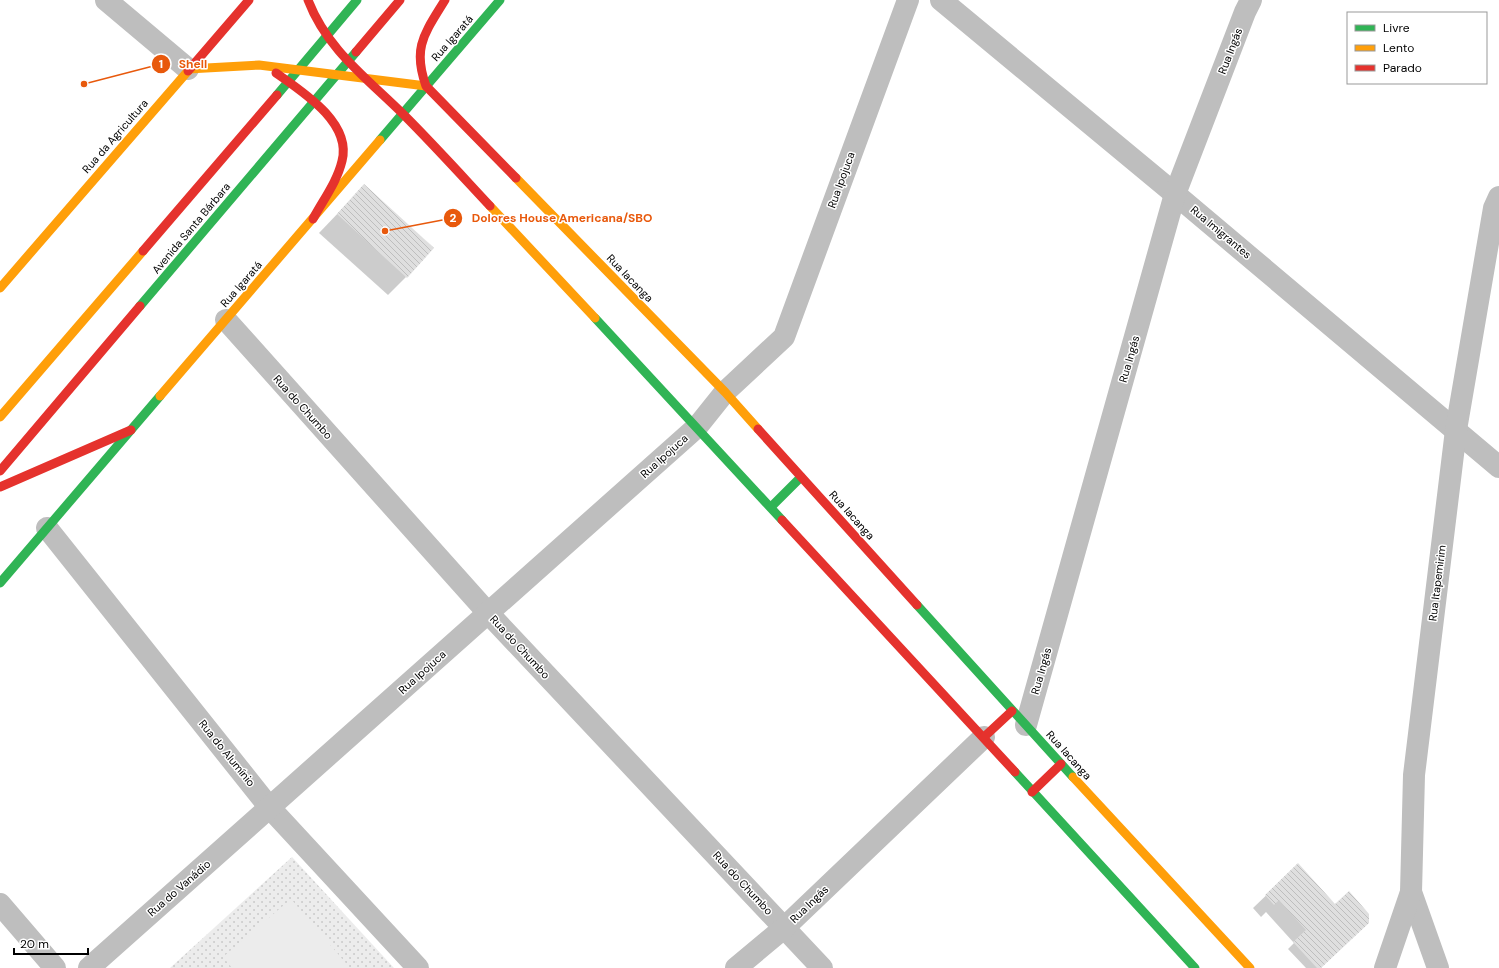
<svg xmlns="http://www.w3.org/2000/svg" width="1499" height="968" viewBox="0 0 1499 968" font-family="'DM Sans',sans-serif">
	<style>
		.grass { fill: url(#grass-dots) }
		.pitch { fill: #ececec }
		.shadow { fill: #0003 }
		.building { fill: url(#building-back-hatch) }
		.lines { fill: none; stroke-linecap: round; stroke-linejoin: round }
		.street { stroke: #bebebe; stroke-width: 22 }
		.fast { stroke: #30b455; stroke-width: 9 }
		.slow { stroke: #ff9f0a; stroke-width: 9 }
		.jam { stroke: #e5322d; stroke-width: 9 }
		.labels { text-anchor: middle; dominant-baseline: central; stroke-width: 3; stroke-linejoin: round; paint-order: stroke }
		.street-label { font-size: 11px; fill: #000; stroke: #fff }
		.leader { fill: none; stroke: #e8590c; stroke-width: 1.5 }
		.callout-dot { fill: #e8590c; stroke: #fff; stroke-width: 1.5 }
		.mark-label { font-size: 12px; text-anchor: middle; font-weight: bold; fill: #fff }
		.callout-label { font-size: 12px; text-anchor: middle; font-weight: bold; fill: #e8590c; stroke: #fff; stroke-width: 3; stroke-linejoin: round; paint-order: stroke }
	</style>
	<defs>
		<pattern id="grass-dots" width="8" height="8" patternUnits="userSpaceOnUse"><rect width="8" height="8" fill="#ececec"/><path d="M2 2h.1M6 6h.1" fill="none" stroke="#c9c9c9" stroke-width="1.8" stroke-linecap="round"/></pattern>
		<pattern id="building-back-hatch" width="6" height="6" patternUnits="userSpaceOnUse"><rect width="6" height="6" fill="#dfdfdf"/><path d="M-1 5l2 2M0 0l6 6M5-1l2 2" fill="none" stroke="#bebebe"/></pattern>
	</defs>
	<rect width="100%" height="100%" fill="#fff"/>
	<path class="grass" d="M292,857L394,968H170Z"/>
	<path class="pitch" d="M291,899L350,968H232L223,957Z"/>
	<g class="shadow">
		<path d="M364,186L406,277L388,295L319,233Z"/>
		<path d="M1298,865L1320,968H1306L1288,949L1294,943L1266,912L1261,917L1253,908Z"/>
	</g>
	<g class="building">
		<path d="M364,184L434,248L407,278L337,214Z"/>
		<path d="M1298,863L1335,904L1349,891L1369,914V923L1321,968H1317L1293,942L1306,930L1279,900L1274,905L1265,895Z"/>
	</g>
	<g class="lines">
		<g class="street">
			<path d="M106,0L188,69"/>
			<path d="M941,0L1175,194L1499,467"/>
			<path d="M226,320L488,613L822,968"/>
			<path d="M47,528L270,808L418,968"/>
			<path d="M1026,725L1175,194L1245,12L1251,0"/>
			<path d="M1411,892L1438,968"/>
			<path d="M0,904L55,968"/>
			<path d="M89,968L697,427L725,392L784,337L908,0"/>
			<path d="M736,968L785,927L984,737"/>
			<path d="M1385,968L1411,892L1414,775L1456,430L1494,208L1499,197"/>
		</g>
		<g class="fast">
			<path d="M277,95L357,0"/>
			<path d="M380,140L500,0"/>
			<path d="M140,306L356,52"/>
			<path d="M595,318L782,520"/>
			<path d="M771,507L801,477"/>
			<path d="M0,583L160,396"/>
			<path d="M917,605L1073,777"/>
			<path d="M1015,772L1195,968"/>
		</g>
		<g class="slow">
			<path d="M188,69L259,65L426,86"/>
			<path d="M516,178L725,392L758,429"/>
			<path d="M490,206L595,318"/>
			<path d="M0,288L188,71"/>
			<path d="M160,396L380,140"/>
			<path d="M0,417L143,251"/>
			<path d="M1073,777L1250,968"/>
		</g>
		<g class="jam">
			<path d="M308,0C327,50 368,79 404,115C434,145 462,176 490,206"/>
			<path d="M445,0C425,33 412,47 426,86L516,178"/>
			<path d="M356,52L400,0"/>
			<path d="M188,71L249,0"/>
			<path d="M276,73C303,92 352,123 342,161C337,182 323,200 313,219"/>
			<path d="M143,251L277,95"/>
			<path d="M758,429L917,605"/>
			<path d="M0,471L140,306"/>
			<path d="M0,487L131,430"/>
			<path d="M782,520L1015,772"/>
			<path d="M984,737L1012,711"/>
			<path d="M1032,792L1061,764"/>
		</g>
	</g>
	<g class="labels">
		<g class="street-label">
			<text transform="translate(452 38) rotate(-49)">Rua Igaratá</text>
			<text transform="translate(1230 51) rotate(-69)">Rua Ingás</text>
			<text transform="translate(115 136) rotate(-49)">Rua da Agricultura</text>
			<text transform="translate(841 180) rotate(-70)">Rua Ipojuca</text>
			<text transform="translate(191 228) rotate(-50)">Avenida Santa Bárbara</text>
			<text transform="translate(1221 232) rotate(40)">Rua Imigrantes</text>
			<text transform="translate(630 278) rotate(46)">Rua Iacanga</text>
			<text transform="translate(241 284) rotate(-49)">Rua Igaratá</text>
			<text transform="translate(1129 359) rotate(-74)">Rua Ingás</text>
			<text transform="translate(303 407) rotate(48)">Rua do Chumbo</text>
			<text transform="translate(664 456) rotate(-42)">Rua Ipojuca</text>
			<text transform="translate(852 515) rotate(48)">Rua Iacanga</text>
			<text transform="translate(1437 583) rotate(-83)">Rua Itapemirim</text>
			<text transform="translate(520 647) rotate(47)">Rua do Chumbo</text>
			<text transform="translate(1041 671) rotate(-74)">Rua Ingás</text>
			<text transform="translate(422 672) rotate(-42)">Rua Ipojuca</text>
			<text transform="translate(227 753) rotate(51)">Rua do Alumínio</text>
			<text transform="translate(1069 755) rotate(48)">Rua Iacanga</text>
			<text transform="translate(743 883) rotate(47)">Rua do Chumbo</text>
			<text transform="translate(179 888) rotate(-41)">Rua do Vanádio</text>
			<text transform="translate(809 904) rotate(-44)">Rua Ingás</text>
		</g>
	</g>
	<path class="leader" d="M84 84L161 64M385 231L453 218"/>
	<g class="callout-dot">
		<circle cx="84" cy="84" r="4"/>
		<circle cx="385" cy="231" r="4"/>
		<circle cx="161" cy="64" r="10"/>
		<circle cx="453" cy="218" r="10"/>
	</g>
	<g class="mark-label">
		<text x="161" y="68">1</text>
		<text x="453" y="222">2</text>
	</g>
	<g class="callout-label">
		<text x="193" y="68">Shell</text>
		<text x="562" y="222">Dolores House Americana/SBO</text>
	</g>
	<rect x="1347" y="12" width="140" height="72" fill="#ffffff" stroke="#999999"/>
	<rect x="1355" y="25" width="20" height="6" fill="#30b455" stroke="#999999"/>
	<text x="1383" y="32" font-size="12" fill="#000000">Livre</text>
	<rect x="1355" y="45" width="20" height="6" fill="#ff9f0a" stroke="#999999"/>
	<text x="1383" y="52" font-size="12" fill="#000000">Lento</text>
	<rect x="1355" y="65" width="20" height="6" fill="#e5322d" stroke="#999999"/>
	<text x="1383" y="72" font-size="12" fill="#000000">Parado</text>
	<path d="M14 948v6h74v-6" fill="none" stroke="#000000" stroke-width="2"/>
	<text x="20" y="948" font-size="12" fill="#000000" stroke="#ffffff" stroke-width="3" paint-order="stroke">20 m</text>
</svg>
